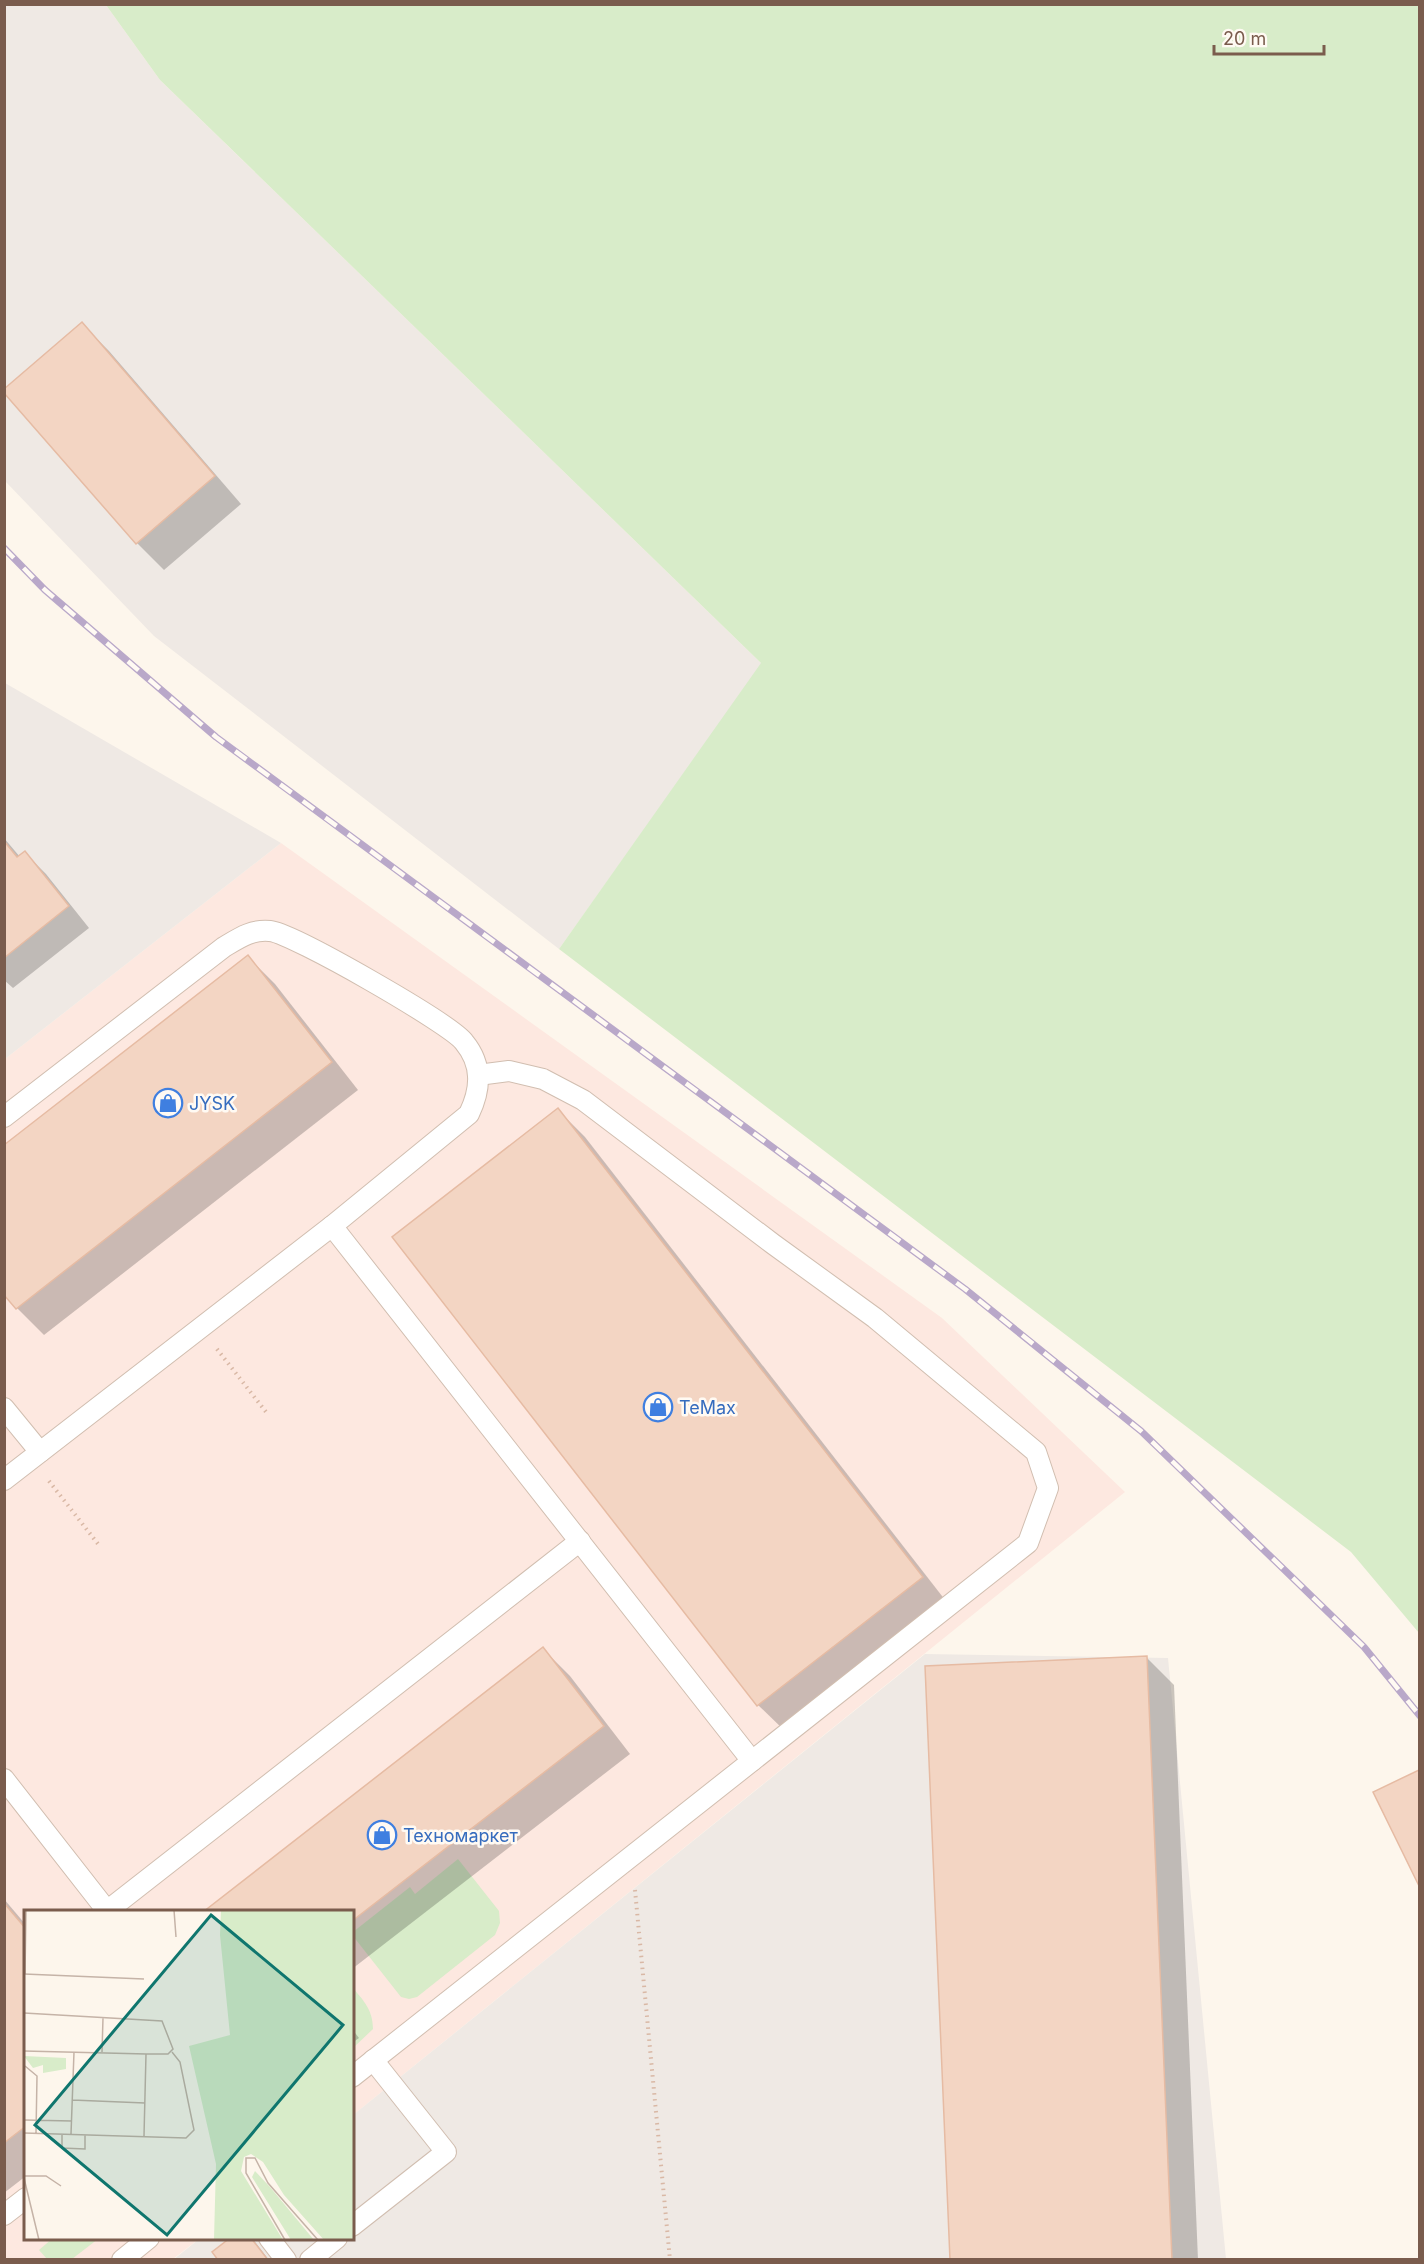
<svg xmlns="http://www.w3.org/2000/svg" width="1424" height="2264" viewBox="0 0 1424 2264" font-family="Inter,sans-serif">
	<style>
		.commercial { fill: #fde8e0 }
		.industrial { fill: #efe9e4 }
		.green { fill: #d8ecc9 }
		.shadow { fill: #0003 }
		.building { fill: #f3d5c3; stroke: #e6bba3; stroke-width: 1.5 }
		.lines { fill: none; stroke-linecap: round; stroke-linejoin: round }
		.service-casing { stroke: #d1beb0; stroke-width: 22 }
		.path { stroke: #d9b8a5; stroke-width: 4; stroke-dasharray: 1.5 4.5; stroke-linecap: butt }
		.service { stroke: #fff; stroke-width: 20 }
		.rail-casing { stroke: #b9a8c9; stroke-width: 7 }
		.rail { stroke: #fffaf3; stroke-width: 4.5; stroke-dasharray: 14; stroke-linecap: butt }
		.labels { text-anchor: middle; dominant-baseline: central; stroke-width: 5; stroke-linejoin: round; paint-order: stroke }
		.shop-label { font-size: 18px; fill: #366cbe; stroke: #fffaf3; text-anchor: start }
		.inset-road { fill: none; stroke: #c5b3a7; stroke-width: 1.5 }
		.view { fill: #0f766e; fill-opacity: 0.15; stroke: #0f766e; stroke-width: 3 }
		.inset-edge { fill: none; stroke: #7a5c4d; stroke-width: 3 }
	</style>
	<rect width="100%" height="100%" fill="#fdf6ec"/>
	<path class="commercial" d="M281,843L942,1318L1125,1492L353,2115L352,1912H26V2238L199,2239L173,2259L5,2260V1059Z"/>
	<g class="industrial">
		<path d="M5,5H106L160,80L762,664L559,949L154,636L5,481Z"/>
		<path d="M5,683L281,843L5,1059Z"/>
		<path d="M925,1654L1168,1658L1226,2259L173,2260L199,2239L352,2238L353,2115Z"/>
	</g>
	<g class="green">
		<path d="M106,5H1419V1633L1351,1552L559,949L761,663L160,80Z"/>
		<path d="M458,1859L499,1911L500,1923L495,1935L417,1997L409,1999L401,1997L353,1936V1932L410,1887L415,1894Z"/>
		<path d="M352,1987C364,2001 373,2010 373,2029L353,2048Z"/>
		<path d="M53,2238H98V2239L72,2259H47L39,2250Z"/>
	</g>
	<g class="shadow">
		<path d="M82,324L109,351L241,504L164,570L137,543L5,391Z"/>
		<path d="M4,838L20,857L25,853L46,874L89,928L13,988L4,980Z"/>
		<path d="M248,957L275,984L358,1090L44,1335L17,1308Z"/>
		<path d="M558,1110L585,1137L949,1605L786,1732L758,1705Z"/>
		<path d="M543,1649L570,1676L630,1754L352,1969V1912Z"/>
		<path d="M1146,1657L1174,1685L1198,2260H951Z"/>
		<path d="M4,1899L26,1925V2176L4,2193Z"/>
		<path d="M352,2029L359,2038L352,2043Z"/>
		<path d="M232,2238H252L269,2260H220Z"/>
	</g>
	<g class="building">
		<path d="M82,322L215,476L136,544L4,393V389Z"/>
		<path d="M4,841L17,857L25,851L69,906L4,958Z"/>
		<path d="M248,955L332,1062L16,1309L4,1295V1145Z"/>
		<path d="M558,1108L923,1577L757,1706L392,1237Z"/>
		<path d="M543,1647L604,1726L352,1921V1912H203Z"/>
		<path d="M1147,1656L1172,2260H950L925,1666Z"/>
		<path d="M1419,1770L1420,1772V1888L1373,1792Z"/>
		<path d="M4,1903L26,1929V2126L4,2143Z"/>
		<path d="M230,2238H251L268,2260H218L212,2252Z"/>
	</g>
	<g class="lines">
		<g class="service-casing">
			<g id="service">
				<path d="M4,1117L224,947C239,938 252,929 270,931C292,933 451,1024 464,1042C483,1065 481,1089 469,1114L332,1226"/>
				<path d="M4,1408L40,1452"/>
				<path d="M4,1480L332,1226L752,1761"/>
				<path d="M4,1779L108,1912"/>
				<path d="M107,1911L580,1541"/>
				<path d="M352,2077L1028,1543L1048,1488L1036,1452L875,1318L773,1244L583,1100L543,1079L509,1071L478,1075"/>
				<path d="M4,2215L26,2198"/>
				<path d="M352,2226L446,2152L373,2060"/>
				<path d="M269,2238L286,2260"/>
				<path d="M122,2260L149,2238"/>
				<path d="M310,2260L337,2238"/>
			</g>
		</g>
		<g class="path">
			<path d="M217,1349L266,1412"/>
			<path d="M49,1481L98,1544"/>
			<path d="M635,1890L670,2260"/>
		</g>
		<use href="#service" class="service"/>
		<g class="rail-casing">
			<path id="rail" d="M4,548L45,590L216,737L965,1289L1141,1431L1364,1647L1420,1716"/>
		</g>
		<use href="#rail" class="rail"/>
	</g>
	<defs>
		<g id="shop-ring" transform="scale(1.5)"><circle r="9.5" fill="#fffaf3" stroke="#3f7fe0" stroke-width="1.5"/><path d="M-5-2.5h2.3a2.7 3.5 0 0 1 5.4 0H5L5.5 6h-11ZM-1.5-2.5h3a1.5 2.3 0 0 0-3 0Z" fill="#3f7fe0"/></g>
	</defs>
	<g fill-rule="evenodd">
		<use href="#shop-ring" x="168" y="1103"/>
		<use href="#shop-ring" x="658" y="1407"/>
		<use href="#shop-ring" x="382" y="1835"/>
	</g>
	<g class="labels">
		<g class="shop-label">
			<text x="189" y="1103">JYSK</text>
			<text x="679" y="1407">ТеМах</text>
			<text x="403" y="1835">Техномаркет</text>
		</g>
	</g>
	<g transform="translate(24 1910)">
		<rect width="330" height="330" fill="#fdf6ec"/>
		<path d="M197,0H330V330H300L260,285L239,252L227,244L220,247L217,261L259,330L190,329L192,254L165,136L206,125L196,25ZM0,146L42,148V159L19,163V155L9,158ZM231,261L246,277L290,330H267L228,267Z" fill="#d8ecc9"/>
		<path class="inset-road" d="M150,0L152,27M0,64L120,69M1,64L2,0M0,103L138,111L149,139L144,144H122M0,141L122,144L120,226M78,142L79,108M1,156L13,166L12,223M48,190L121,193M0,204V155M0,210L48,211M0,223L162,228L170,220L156,152L148,142M38,224V238L61,239V225M47,224L50,142M0,266H22L37,276M0,268L15,330M261,330L222,263V248H231L244,273L294,330"/>
		<path class="view" d="M187,5L319,115L143,325L11,215Z"/>
		<rect width="330" height="330" class="inset-edge"/>
	</g>
	<rect width="1424" height="2264" fill="none" stroke="#7a5c4d" stroke-width="12"/>
	<path d="M1214 45v9h110v-9" fill="none" stroke="#7a5c4d" stroke-width="3"/>
	<text x="1223" y="45" font-size="18" fill="#7a5c4d" stroke="#fffaf3" stroke-width="4.5" paint-order="stroke">20 m</text>
</svg>
